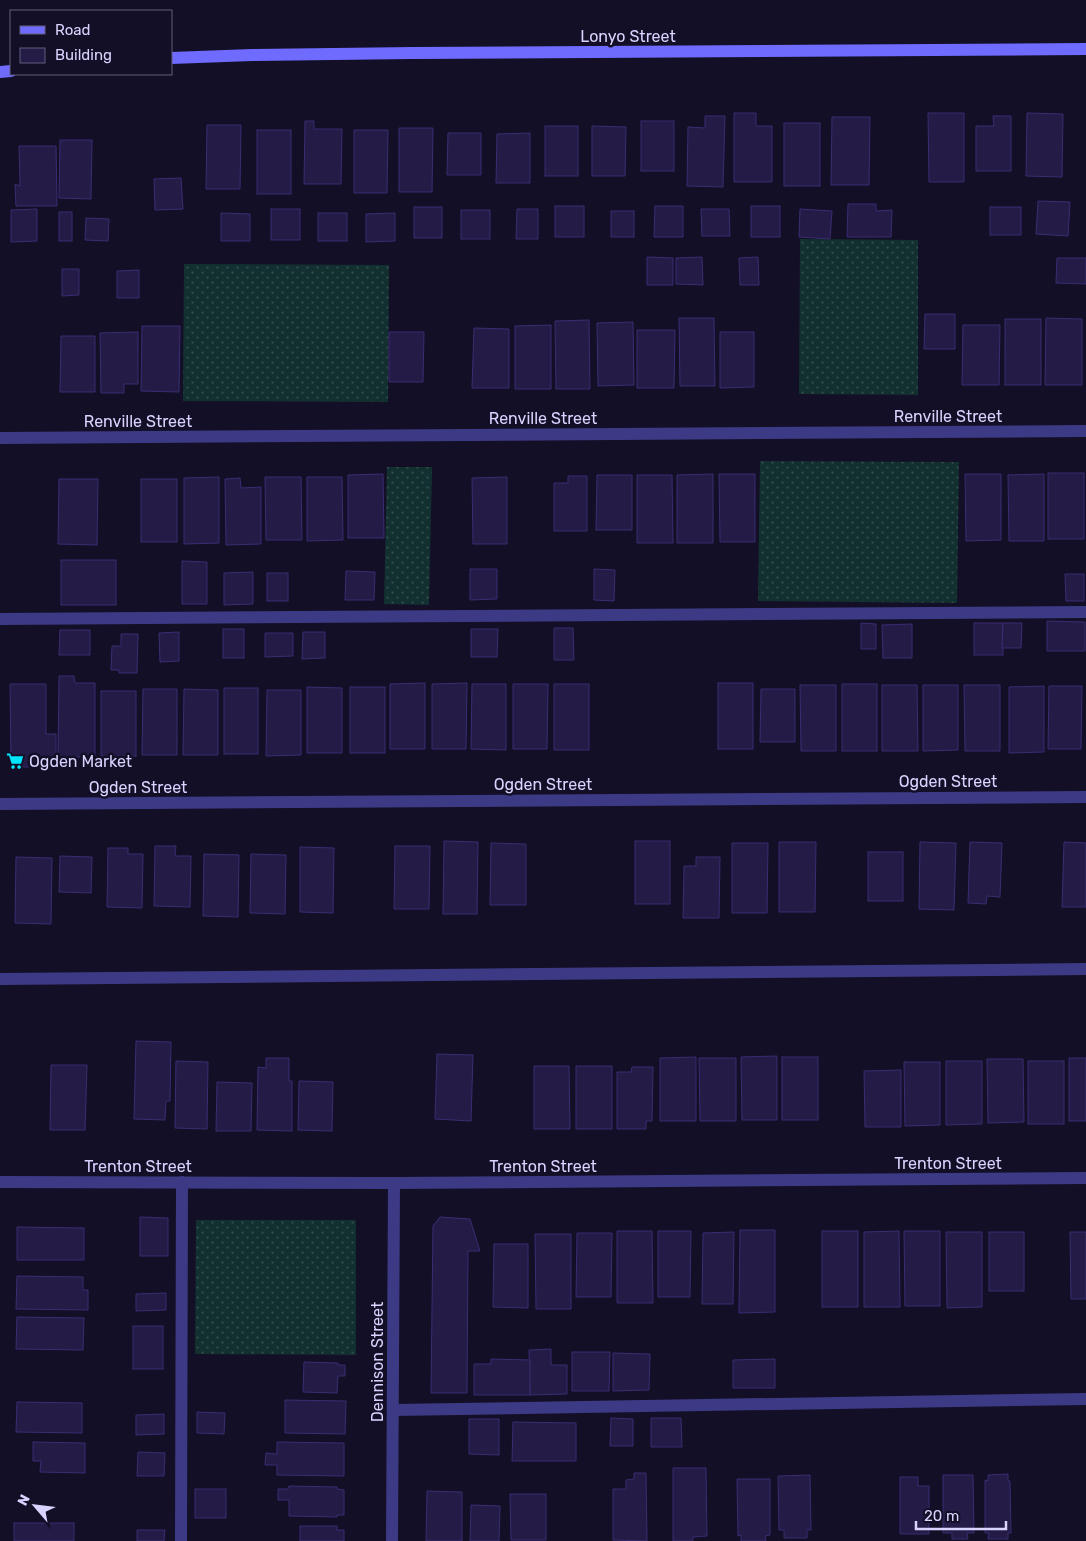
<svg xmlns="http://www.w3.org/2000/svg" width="1086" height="1541" viewBox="0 0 1086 1541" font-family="Rubik,sans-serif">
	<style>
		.grass { fill: url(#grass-dots) }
		.building { fill: #241b47; stroke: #3b2d73 }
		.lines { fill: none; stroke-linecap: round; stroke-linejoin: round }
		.lane { stroke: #3d3a85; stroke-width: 12 }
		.street { stroke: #3d3a85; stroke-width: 12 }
		.secondary { stroke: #6f6bff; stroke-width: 12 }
		.labels { text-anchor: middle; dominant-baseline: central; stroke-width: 5; stroke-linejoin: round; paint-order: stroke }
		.street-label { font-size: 16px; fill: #d9d4ff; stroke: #130f26 }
		.poi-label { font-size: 16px; fill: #d9d4ff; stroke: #130f26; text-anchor: start }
	</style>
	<defs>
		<pattern id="grass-dots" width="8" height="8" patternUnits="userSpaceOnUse" patternTransform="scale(1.25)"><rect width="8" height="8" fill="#12302f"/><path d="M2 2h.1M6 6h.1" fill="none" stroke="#344d4e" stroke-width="1.8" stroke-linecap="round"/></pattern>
	</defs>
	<rect width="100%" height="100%" fill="#130f26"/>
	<g class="grass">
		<path d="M800,239L918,240V395L799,394Z"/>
		<path d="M184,264L389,265L388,402L183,401Z"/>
		<path d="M760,461L959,462L957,603L758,601Z"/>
		<path d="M387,467H432L429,605L384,604Z"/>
		<path d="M196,1220H356V1355L195,1354Z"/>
	</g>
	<g class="building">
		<path d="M734,113H756V126H772V182H734Z"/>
		<path d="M928,113H964V182H929Z"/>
		<path d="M1027,113L1063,114L1062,177L1026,176Z"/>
		<path d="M705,116H725L723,187L687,186L688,127L705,128Z"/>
		<path d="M993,116H1011V171H976V126H994Z"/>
		<path d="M832,117H870L869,185H831Z"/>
		<path d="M305,121H314V129H342L341,184H304Z"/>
		<rect x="641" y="121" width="33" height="50"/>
		<rect x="784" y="123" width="36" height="63"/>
		<path d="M207,125H241L240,189H206Z"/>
		<rect x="545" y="126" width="33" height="50"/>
		<path d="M592,126L626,127L625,176H592Z"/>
		<path d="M399,128H433L432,192H399Z"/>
		<rect x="257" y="130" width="34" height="64"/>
		<path d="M354,130H388L387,193H354Z"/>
		<path d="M448,133H481V175H447Z"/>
		<path d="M530,133V183H496L497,134Z"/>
		<path d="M60,140H92L91,199L59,198Z"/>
		<path d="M19,146H56L57,206H16L15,184L20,186Z"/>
		<path d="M181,178L183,209L155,210L154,179Z"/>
		<path d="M1038,201L1070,202L1068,236L1036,234Z"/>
		<path d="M848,204H876V211L892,210L891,237H847Z"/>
		<rect x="555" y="206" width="29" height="31"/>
		<path d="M655,206H683V237H654Z"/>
		<rect x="751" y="206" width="29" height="31"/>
		<rect x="414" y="207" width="28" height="31"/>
		<rect x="990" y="207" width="31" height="28"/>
		<path d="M37,209V241L11,242V210Z"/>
		<rect x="271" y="209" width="29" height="31"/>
		<path d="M517,209H538V239H516Z"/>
		<path d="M701,209H729L730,236H702Z"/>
		<path d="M800,209L832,211L830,239L799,237Z"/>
		<rect x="461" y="210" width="29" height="29"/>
		<rect x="611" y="211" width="23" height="26"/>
		<rect x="59" y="212" width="13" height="29"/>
		<path d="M221,213L250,214V241H221Z"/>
		<rect x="318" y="213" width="29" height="28"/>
		<path d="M395,213V241L366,242V214Z"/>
		<path d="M86,218L109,219L108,241L85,240Z"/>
		<path d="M647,257L673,258V285H647Z"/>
		<path d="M702,257L703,285L676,284V258Z"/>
		<path d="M758,257L759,285H740L739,258Z"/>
		<path d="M1057,258H1086V284L1056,283Z"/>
		<path d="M62,269H79V295L62,296Z"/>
		<path d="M139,270V298H117V271Z"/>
		<path d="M925,314H955V349H924Z"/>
		<path d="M679,318H714L715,386H680Z"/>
		<path d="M1046,318L1082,319V385H1045Z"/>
		<rect x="1005" y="319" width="36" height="66"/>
		<path d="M589,320L590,389H556L555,321Z"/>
		<path d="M633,322L634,385L598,386L597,323Z"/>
		<path d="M551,325V389H515V326Z"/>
		<path d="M963,325H1000L999,385H962Z"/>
		<path d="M142,326H180L179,392L141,391Z"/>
		<path d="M474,328L509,329V388H472Z"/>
		<path d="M637,330H675L674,388H637Z"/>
		<path d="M138,332V384H124V393H101L100,333Z"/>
		<path d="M389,332H424L423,382H389Z"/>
		<path d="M720,332H754V387L720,388Z"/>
		<path d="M61,336H95V392H60Z"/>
		<rect x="1048" y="473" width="36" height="66"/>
		<path d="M383,474L384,538H348V475Z"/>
		<path d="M713,474V543H677V475Z"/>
		<path d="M719,474H755V542H720Z"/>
		<path d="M965,474H1001V540L966,541Z"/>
		<path d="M1044,474V541H1009L1008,475Z"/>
		<path d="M597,475H632V530H596Z"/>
		<path d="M637,475H672L673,543H637Z"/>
		<path d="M568,476H587V531H554V483H568Z"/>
		<path d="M219,477V543L184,544V478Z"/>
		<path d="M265,477H301L302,540H266Z"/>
		<path d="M307,477H342L343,540L307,541Z"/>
		<path d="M507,477V544H473L472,478Z"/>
		<path d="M240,478L241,488L261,487V544L226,545L225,479Z"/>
		<path d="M59,479H98L97,545L58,544Z"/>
		<rect x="141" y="479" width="36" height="63"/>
		<rect x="61" y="560" width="55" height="45"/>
		<path d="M182,561L207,562V604H182Z"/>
		<path d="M470,569H497V599L470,600Z"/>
		<path d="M594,569L615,570L614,601L594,600Z"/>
		<path d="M346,571L375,572L374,600H345Z"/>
		<path d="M253,572V604L224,605V573Z"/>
		<rect x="267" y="573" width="21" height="28"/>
		<path d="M1065,574H1084V601H1066Z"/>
		<path d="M1047,621L1085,622V651H1047Z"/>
		<path d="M861,623L876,624V649H861Z"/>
		<rect x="974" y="623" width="29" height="32"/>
		<path d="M1003,623H1022L1021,648H1002Z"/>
		<path d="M912,624V658H883L882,625Z"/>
		<path d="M554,628H573L574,660H554Z"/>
		<rect x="223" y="629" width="21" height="29"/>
		<path d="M471,629H498L497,657H471Z"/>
		<path d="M60,630H90V655H59Z"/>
		<path d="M179,632V661L160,662L159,633Z"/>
		<path d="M303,632H325V658L302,659Z"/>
		<path d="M265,633H293V656L265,657Z"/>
		<path d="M121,634H138L137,673H119V670H111L112,646H121Z"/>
		<path d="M59,676H74L75,683H95V757H58Z"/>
		<path d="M425,683V749H390V684Z"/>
		<path d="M467,683L466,749H432V684Z"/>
		<rect x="718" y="683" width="35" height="66"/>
		<path d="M10,684H46V734H56V767H15L11,765Z"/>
		<path d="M472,684H506V750L471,749Z"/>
		<path d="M513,684H548L547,749H513Z"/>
		<rect x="554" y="684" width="35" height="66"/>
		<rect x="842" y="684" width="35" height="67"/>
		<path d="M800,685H836V751H801Z"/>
		<path d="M882,685H917L918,751H882Z"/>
		<path d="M923,685H958V750L923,751Z"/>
		<path d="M964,685H1000V751H965Z"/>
		<path d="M1044,686V752L1009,753V687Z"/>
		<path d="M1049,686H1082L1081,749H1048Z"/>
		<path d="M307,687L342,688V753H307Z"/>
		<rect x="350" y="687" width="35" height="66"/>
		<rect x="224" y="688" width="34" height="66"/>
		<path d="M143,689H177V755H142Z"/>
		<path d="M184,689L218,690V755H183Z"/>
		<path d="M761,689H795V742H760Z"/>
		<path d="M267,690H301V755L266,756Z"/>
		<rect x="101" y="691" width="35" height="65"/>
		<path d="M444,841L478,842L477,914H443Z"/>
		<rect x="635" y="841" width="35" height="63"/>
		<path d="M779,842H816L815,912H779Z"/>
		<path d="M920,842L956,843L954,910L919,909Z"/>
		<path d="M970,842L1002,843L1000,897L987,896L986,904L968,903Z"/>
		<path d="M1064,842L1086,843V907H1062Z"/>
		<path d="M491,843L526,844V905H490Z"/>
		<path d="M732,843H768L767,913H732Z"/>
		<path d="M155,846H176L175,856H191L190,907L154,906Z"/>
		<path d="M395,846H430L429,909H394Z"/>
		<path d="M300,847L334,848L333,913L300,912Z"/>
		<path d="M108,848H128V854H143L142,908L107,907Z"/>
		<rect x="868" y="852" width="35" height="49"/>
		<path d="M204,854L239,855L238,917L203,916Z"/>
		<path d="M251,854L286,855L285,914L250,913Z"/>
		<path d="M60,856L92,857L91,893L59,892Z"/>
		<path d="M16,857L52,858L51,924L15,923Z"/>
		<path d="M696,857H720L719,918H683L684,866H696Z"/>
		<path d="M136,1041L171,1042L170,1101H166L165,1120L134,1119Z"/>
		<path d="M437,1054L473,1055L471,1121L435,1119Z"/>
		<path d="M777,1056V1120H742L741,1057Z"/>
		<path d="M696,1057V1121H660V1058Z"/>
		<rect x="782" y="1057" width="36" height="63"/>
		<path d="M266,1058H289V1081H292V1131L257,1130L258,1067L266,1068Z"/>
		<path d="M699,1058H736V1121H700Z"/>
		<rect x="1069" y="1058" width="17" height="63"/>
		<path d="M987,1059H1023L1024,1122L988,1123Z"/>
		<path d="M176,1061L208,1062L207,1129L175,1128Z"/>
		<path d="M946,1061H982V1124L946,1125Z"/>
		<rect x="1028" y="1061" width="36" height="63"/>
		<path d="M904,1062H940V1125L905,1126Z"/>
		<path d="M51,1065H87L85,1130H50Z"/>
		<path d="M534,1066H569L570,1129H534Z"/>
		<rect x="576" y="1066" width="36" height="63"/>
		<path d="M632,1067H653L652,1121H646V1129H617V1072H631Z"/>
		<path d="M901,1070V1127H865L864,1071Z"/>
		<path d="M299,1081L333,1082L332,1131L298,1130Z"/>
		<path d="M217,1082L252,1083L251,1131H216Z"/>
		<path d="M140,1217L168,1218V1256H140Z"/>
		<path d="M440,1217L470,1219L480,1251H468L467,1393H431L433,1226Z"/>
		<path d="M17,1227L84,1228V1260H17Z"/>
		<path d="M740,1230H775V1312L739,1313Z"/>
		<path d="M617,1231H652L653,1303H617Z"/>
		<path d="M658,1231H691L690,1297H658Z"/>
		<rect x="822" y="1231" width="36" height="76"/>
		<path d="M899,1231L900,1307H864V1232Z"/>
		<path d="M904,1231H940V1306H905Z"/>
		<path d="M734,1232L733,1304H702L703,1233Z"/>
		<path d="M946,1232H982V1307L947,1308Z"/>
		<rect x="989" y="1232" width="35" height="59"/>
		<path d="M1070,1232H1086V1299H1071Z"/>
		<path d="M577,1233H612L611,1297H576Z"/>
		<path d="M535,1234H571V1309H536Z"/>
		<path d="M494,1244H528V1308L493,1307Z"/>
		<path d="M17,1276L83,1277V1290H88V1310L16,1309Z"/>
		<path d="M166,1293V1310L136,1311V1294Z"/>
		<path d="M17,1317L84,1318L83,1350L16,1349Z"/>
		<rect x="133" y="1326" width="30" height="43"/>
		<path d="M551,1349V1365H567V1394L530,1395L529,1350Z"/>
		<path d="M572,1352H610L609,1391H572Z"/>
		<path d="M613,1353L650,1354L649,1390L613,1391Z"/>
		<path d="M491,1359L530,1360V1395H474V1364H491Z"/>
		<path d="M775,1359V1388H733V1360Z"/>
		<path d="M304,1362L338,1363V1365H345V1376H338L337,1393L303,1392Z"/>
		<path d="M285,1400L346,1401L345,1434L285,1433Z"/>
		<path d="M17,1402L82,1403V1433L16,1432Z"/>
		<path d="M197,1412L225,1413L224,1434L197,1433Z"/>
		<path d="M164,1414V1434L136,1435V1415Z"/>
		<path d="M611,1418L633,1419V1446H610Z"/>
		<path d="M651,1418H681L682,1447H651Z"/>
		<path d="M469,1419H499V1455L469,1454Z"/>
		<path d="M513,1422L576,1423V1461H512Z"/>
		<path d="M33,1442L85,1443V1473L40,1472L41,1461H33Z"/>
		<path d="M277,1442L344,1443V1476L277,1475V1465H265L266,1453L277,1454Z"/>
		<path d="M138,1452L165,1453L164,1476H137Z"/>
		<path d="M673,1468H706L707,1536L693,1537V1541H673Z"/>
		<path d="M634,1473H646L647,1541L613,1540V1489H626V1480L634,1479Z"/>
		<path d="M1008,1474V1481H1010L1011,1533H1008V1539H988L989,1533H985V1480L988,1481V1475Z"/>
		<path d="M810,1475L811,1530H807V1538H784V1530H779L778,1476Z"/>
		<path d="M943,1475H973L974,1533H967L968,1539H952V1533H943Z"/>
		<path d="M900,1477H918V1486H929V1534H900Z"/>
		<path d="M737,1479H770V1535L765,1536L766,1541H741V1535L738,1536Z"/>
		<path d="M289,1486L337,1487V1489L344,1490V1515H337V1517L289,1516V1500H278V1489H288Z"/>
		<rect x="195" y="1489" width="31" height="29"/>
		<path d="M427,1491L462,1492V1541H426Z"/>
		<path d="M510,1494H546V1540H511Z"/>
		<path d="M471,1505L500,1506L499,1541H470Z"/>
		<rect x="14" y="1523" width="60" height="18"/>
		<path d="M300,1526H337V1530H344V1541H300Z"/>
		<path d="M137,1530H165L164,1541H137Z"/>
	</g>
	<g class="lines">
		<g class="lane">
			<path d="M0,619L1086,612"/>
			<path d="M0,979L1086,969"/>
			<path d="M393,1410L1086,1399"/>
			<path d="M181,1541L182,1182"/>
		</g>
		<g class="street">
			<path d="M0,438L1086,431"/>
			<path d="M0,804L1086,797"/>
			<path d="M0,1182L394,1183L1086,1178"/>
			<path d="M392,1541L394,1183"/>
		</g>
		<g class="secondary">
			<path d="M171,58L252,55L413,53L1086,49"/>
			<path d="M0,72L11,71"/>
		</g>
	</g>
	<defs>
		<g id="supermarket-bare" transform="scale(1.35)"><path d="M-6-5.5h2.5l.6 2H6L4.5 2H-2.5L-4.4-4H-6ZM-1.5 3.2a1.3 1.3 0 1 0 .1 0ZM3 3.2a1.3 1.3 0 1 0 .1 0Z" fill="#00e5ff" stroke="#130f26" stroke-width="2.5" paint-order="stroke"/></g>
	</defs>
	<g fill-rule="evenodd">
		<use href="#supermarket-bare" x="15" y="761"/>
	</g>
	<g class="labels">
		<g class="street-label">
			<text x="628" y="36">Lonyo Street</text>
			<text x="948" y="416">Renville Street</text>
			<text x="543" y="418">Renville Street</text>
			<text x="138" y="421">Renville Street</text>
			<text x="948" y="781">Ogden Street</text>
			<text x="543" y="784">Ogden Street</text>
			<text x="138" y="787">Ogden Street</text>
			<text x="948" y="1163">Trenton Street</text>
			<text x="138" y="1166">Trenton Street</text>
			<text x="543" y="1166">Trenton Street</text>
			<text transform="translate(377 1362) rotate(-90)">Dennison Street</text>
		</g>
		<g class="poi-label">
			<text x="29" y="761">Ogden Market</text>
		</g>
	</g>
	<rect x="10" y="10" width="162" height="65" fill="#130f26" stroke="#625e7d"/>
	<rect x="20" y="26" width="25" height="8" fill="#6f6bff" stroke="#625e7d"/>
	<text x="55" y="35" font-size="15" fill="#d9d4ff">Road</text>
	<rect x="20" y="48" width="25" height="15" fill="#241b47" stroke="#625e7d"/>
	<text x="55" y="60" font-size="15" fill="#d9d4ff">Building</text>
	<g transform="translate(35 1506) rotate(298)" stroke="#130f26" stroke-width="4" paint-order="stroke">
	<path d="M0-4L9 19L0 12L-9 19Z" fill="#d9d4ff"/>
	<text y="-8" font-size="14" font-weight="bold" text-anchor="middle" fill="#d9d4ff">N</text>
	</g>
	<path d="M916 1521v8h90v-8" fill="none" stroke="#d9d4ff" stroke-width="2.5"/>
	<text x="924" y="1521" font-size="15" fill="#d9d4ff" stroke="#130f26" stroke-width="4" paint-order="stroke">20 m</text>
</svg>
